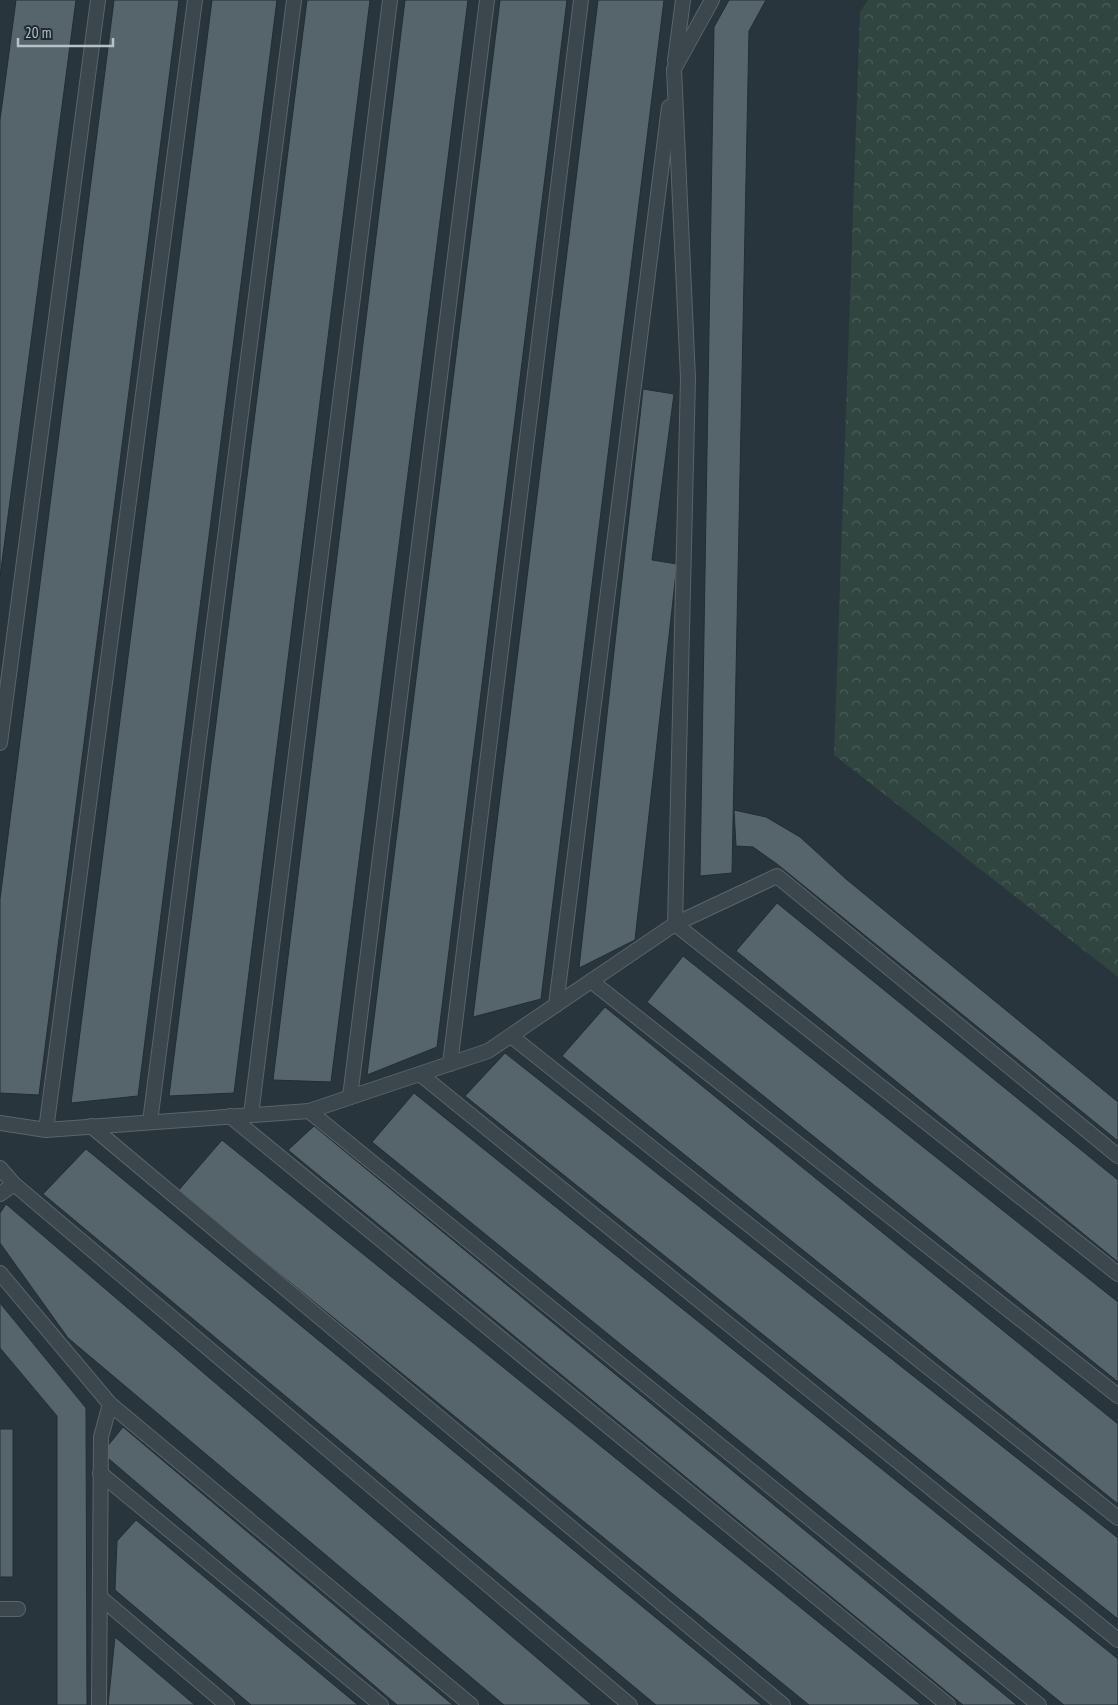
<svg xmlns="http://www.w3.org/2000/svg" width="1118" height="1705" viewBox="0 0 1118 1705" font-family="'PT Sans Narrow',sans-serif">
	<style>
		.forest { fill: url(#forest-crowns) }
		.building { fill: #56646c; stroke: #232d34 }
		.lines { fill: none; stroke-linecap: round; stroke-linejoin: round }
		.lane-casing { stroke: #5a646b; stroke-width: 16 }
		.lane { stroke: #3c464d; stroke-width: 14 }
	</style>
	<defs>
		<pattern id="forest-crowns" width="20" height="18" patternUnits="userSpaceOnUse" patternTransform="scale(1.25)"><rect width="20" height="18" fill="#304440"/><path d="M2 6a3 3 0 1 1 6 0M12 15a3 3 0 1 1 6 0" fill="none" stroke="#4c5d5a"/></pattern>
	</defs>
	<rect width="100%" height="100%" fill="#28353c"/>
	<path class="forest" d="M868,0H1118V977L834,755L860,12Z"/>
	<g class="building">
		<path d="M16,0H76L0,577V120Z"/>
		<path d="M114,0H179L39,1095L0,1093V899Z"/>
		<path d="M212,0H277L138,1096L71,1103Z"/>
		<path d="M307,0H370L234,1093L169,1096Z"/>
		<path d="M405,0H468L331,1082L273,1080Z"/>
		<path d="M500,0H567L437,1047L367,1075Z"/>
		<path d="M598,0H664L541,999L473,1017Z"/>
		<path d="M729,0H766L749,31L732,873L700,876L714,27Z"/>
		<path d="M643,389L674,394L652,560L677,564L635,940L579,968Z"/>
		<path d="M734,810L766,817L800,837L846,879L1118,1102V1141L777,864L753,847L736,846Z"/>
		<path d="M777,903L1118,1180V1262L736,951Z"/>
		<path d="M683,956L1118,1302V1382L647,1002Z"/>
		<path d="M605,1007L1118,1424V1504L562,1056Z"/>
		<path d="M505,1053L1118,1538V1619L465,1096Z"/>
		<path d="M414,1093L1118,1659V1705H1064L372,1142Z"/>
		<path d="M314,1126L1017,1705H963L288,1150Z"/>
		<path d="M222,1140L921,1705H809L178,1191Z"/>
		<path d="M86,1149L762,1705H656L43,1194Z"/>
		<path d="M6,1204L592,1705H504L68,1338L0,1243V1213Z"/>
		<path d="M0,1303L86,1408L87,1705H57V1416L0,1348Z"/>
		<path d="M123,1427L453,1705H397L102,1453Z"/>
		<rect x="0" y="1429" width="13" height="148"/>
		<path d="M136,1520L358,1705H251L115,1590L117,1541Z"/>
		<path d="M115,1637L195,1705H108Z"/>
	</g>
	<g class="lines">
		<g class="lane-casing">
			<g id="lane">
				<path d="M712,0L674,69L688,378L675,924L1118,1274"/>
				<path d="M675,61L683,0"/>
				<path d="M0,743L98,0"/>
				<path d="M591,981L1118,1396"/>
				<path d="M556,1005L669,107"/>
				<path d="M511,1036L1118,1518"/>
				<path d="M450,1064L581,0"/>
				<path d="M420,1074L1118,1640"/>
				<path d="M350,1097L487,0"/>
				<path d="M309,1111L1039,1705"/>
				<path d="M251,1115L390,0"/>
				<path d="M230,1116L948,1705"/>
				<path d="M150,1122L294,0"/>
				<path d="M0,1123L46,1130L309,1111L488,1051L675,924L777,876L1118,1156"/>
				<path d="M91,1126L783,1705"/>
				<path d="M46,1130L195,0"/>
				<path d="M0,1168L14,1184L630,1705"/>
				<path d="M0,1194L14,1184"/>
				<path d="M0,1273L110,1404L101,1437L99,1705"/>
				<path d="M110,1404L471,1705"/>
				<path d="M100,1473L381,1705"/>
				<path d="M100,1597L227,1705"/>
				<path d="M0,1609H18"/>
			</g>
		</g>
		<use href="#lane" class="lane"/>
	</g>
	<path d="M18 38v8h95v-8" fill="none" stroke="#b8c1c8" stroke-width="2.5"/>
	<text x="25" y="38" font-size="15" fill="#b8c1c8" stroke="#212b32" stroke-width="4" paint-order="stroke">20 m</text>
</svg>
